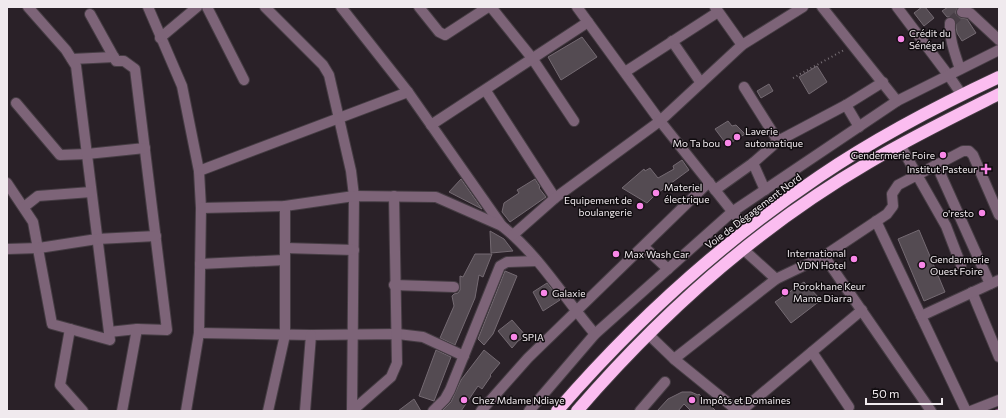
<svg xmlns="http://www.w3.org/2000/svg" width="1006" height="418" viewBox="0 0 1006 418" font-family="Commissioner,sans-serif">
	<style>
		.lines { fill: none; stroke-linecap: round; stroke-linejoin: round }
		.stream { stroke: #844e7b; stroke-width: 3 }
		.building { fill: #544b52; stroke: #746a72 }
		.minor-tunnel { stroke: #483f46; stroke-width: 10; stroke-dasharray: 10 5; stroke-linecap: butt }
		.minor-casing { stroke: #463d44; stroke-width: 12 }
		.highway-casing { stroke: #463d44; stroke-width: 14 }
		.path { stroke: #787076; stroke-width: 2; stroke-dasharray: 1 3; stroke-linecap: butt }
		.minor { stroke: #7d6478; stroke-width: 10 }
		.highway { stroke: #fbbdf0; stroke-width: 12 }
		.poi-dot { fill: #f987e8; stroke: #100c0f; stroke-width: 1.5 }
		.labels { text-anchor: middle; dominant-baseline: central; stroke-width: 3; stroke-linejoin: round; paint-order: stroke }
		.poi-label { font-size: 10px; fill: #f0eaee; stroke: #100c0f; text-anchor: start }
		.street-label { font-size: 10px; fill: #f0eaee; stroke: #100c0f }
	</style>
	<rect width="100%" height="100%" fill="#2a2128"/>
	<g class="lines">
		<path class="stream" d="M996,411L999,410"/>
	</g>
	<g class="building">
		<path d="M922,7H925L934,18L924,26L914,13Z"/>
		<path d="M948,7H958L956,11V15L961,18L967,19L976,33L962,41L957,33L955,20L950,17H947L942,11Z"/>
		<path d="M582,37L597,57L561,80L548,57Z"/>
		<path d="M817,66L827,82L809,94L799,77Z"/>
		<path d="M769,84L773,91L761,98L757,91Z"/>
		<path d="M728,121L732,126L736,125L745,134L727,145L715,129Z"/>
		<path d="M682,160L689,170L655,195L647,203L622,188L644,169L645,171L650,168L658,178L674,169L673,166Z"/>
		<path d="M461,179L482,209L449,192Z"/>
		<path d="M535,179L540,187L539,188L546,197L510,222L502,212L504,203L519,193L517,190Z"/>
		<path d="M919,230L945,292L924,301L898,239Z"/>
		<path d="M490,231L504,239L513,251L491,253Z"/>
		<path d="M475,254H492L483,277L479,275L475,298L455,345L440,338L454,306L452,296L454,294L458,293L460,290V276L463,277Z"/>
		<path d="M505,271L517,276L493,334L484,345L478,339Z"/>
		<path d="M804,282L821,300L791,323L775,302Z"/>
		<path d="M547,283L560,300L543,311L533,292Z"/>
		<path d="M512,320L526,336L518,341L512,348L498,331Z"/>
		<path d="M436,350L451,357L434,401L419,396Z"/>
		<path d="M484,350L500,363L490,375L491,376L482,389L478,386L461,411H442L451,402L461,380Z"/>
		<path d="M682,392H691L698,395L699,394L716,411H691L684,404L678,411H657L668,399Z"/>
		<path d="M414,399L421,411H398Z"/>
	</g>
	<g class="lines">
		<path class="minor-tunnel" d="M950,23L962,12"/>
		<g class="minor-casing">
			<g id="minor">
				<path d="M148,7L182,86L199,171L201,208L199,333L186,411"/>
				<path d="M207,7L244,80"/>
				<path d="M265,7L323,65L329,75L351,171L354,196L352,411"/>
				<path d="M341,7L408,92L502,226C539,255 564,298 595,334"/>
				<path d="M419,7L439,32L445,35L488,7"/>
				<path d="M491,7L532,58L574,121"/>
				<path d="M577,7L660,121L747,230"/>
				<path d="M715,7L742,45"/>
				<path d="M822,7L897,101"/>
				<path d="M897,7L949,76L962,95"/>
				<path d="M962,12L970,13L999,40"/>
				<path d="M90,14L116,61H124L135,69L167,330L137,329L109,332"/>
				<path d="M950,23C949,38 955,54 960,69"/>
				<path d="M160,38L197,7"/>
				<path d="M672,41L701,83"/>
				<path d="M72,59L114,57"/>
				<path d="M625,72L718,12"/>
				<path d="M744,87L778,141"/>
				<path d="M486,91L555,198"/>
				<path d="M16,103L60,155L87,154L145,148"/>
				<path d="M846,105L859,127"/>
				<path d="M431,125L588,22"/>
				<path d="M900,145L946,226L961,265"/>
				<path d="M936,164L990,284"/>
				<path d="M199,171L408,92"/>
				<path d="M7,183L33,222L52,324L110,340L76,66L66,50L28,7"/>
				<path d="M715,190L753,163"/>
				<path d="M765,190L753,163L778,141L846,105L883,82"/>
				<path d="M24,207L38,196L91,192"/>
				<path d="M201,208L285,206L354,196L436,197L502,226"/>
				<path d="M876,221L966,411"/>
				<path d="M513,235L555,198L660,121L742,45L803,7"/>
				<path d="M644,247L668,269"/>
				<path d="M285,248L354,250"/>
				<path d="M7,249L39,248L97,239L156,236"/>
				<path d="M744,250L776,279"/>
				<path d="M824,256L931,411"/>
				<path d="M200,264L285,260"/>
				<path d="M394,285L454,287"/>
				<path d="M972,292L999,357"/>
				<path d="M921,316L999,280"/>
				<path d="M70,329L60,385L83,411"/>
				<path d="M199,333L311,335L398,334L423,337L464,356"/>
				<path d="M649,335L674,359L738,411"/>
				<path d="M812,352L849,407"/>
				<path d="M674,359L776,279L824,256L887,214L893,206L892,194L898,185L963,151H969L973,155L999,215"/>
				<path d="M122,411L137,329"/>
				<path d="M268,411L285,335V206"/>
				<path d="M305,411L311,335"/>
				<path d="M352,411L391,377L397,363L394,196"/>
				<path d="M433,411L445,399L450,390L500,266L507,262L537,261"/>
				<path d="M481,411L528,358L709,182"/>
				<path d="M529,411L595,334L732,212L897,101L999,50"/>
				<path d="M640,411L665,382"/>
				<path d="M741,411L862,310"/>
				<path d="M971,411L999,400"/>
			</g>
		</g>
		<g class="highway-casing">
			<g id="highway">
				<path d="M557,411C634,322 722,242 820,176C876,138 937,106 999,77"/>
				<path d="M577,411C660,315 758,227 868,163C910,138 955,116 999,94"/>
			</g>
		</g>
		<path class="path" d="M793,78L844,50"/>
		<use href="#minor" class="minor"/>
		<use href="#highway" class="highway"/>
	</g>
	<g class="poi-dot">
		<circle cx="901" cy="39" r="4"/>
		<circle cx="737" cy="137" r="4"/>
		<circle cx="728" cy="143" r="4"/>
		<circle cx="943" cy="155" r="4"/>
		<path d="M984 163h4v4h4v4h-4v4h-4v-4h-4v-4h4z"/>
		<circle cx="656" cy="193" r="4"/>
		<circle cx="640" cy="206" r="4"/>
		<circle cx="982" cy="213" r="4"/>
		<circle cx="616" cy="254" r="4"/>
		<circle cx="854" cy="259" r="4"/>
		<circle cx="922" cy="265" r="4"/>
		<circle cx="785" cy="292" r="4"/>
		<circle cx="544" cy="293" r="4"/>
		<circle cx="514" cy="337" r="4"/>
		<circle cx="464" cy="400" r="4"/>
		<circle cx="692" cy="400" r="4"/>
	</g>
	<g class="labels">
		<g class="poi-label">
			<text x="909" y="33">Crédit du<tspan x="909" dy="12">Sénégal</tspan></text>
			<text x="745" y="131">Laverie<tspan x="745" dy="12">automatique</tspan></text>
			<text x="720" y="143" text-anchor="end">Mo Ta bou</text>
			<text x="935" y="155" text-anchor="end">Gendermerie Foire</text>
			<text x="977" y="169" text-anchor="end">Institut Pasteur</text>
			<text x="664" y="187">Materiel<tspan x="664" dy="12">électrique</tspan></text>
			<text x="632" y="200" text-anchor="end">Equipement de<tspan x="632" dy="12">boulangerie</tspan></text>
			<text x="974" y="213" text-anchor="end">o'resto</text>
			<text x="846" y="253" text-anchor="end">International<tspan x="846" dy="12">VDN Hotel</tspan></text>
			<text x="624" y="254">Max Wash Car</text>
			<text x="930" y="259">Gendarmerie<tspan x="930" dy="12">Ouest Foire</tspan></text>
			<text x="793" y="286">Porokhane Keur<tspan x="793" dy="12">Mame Diarra</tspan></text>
			<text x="552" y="293">Galaxie</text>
			<text x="522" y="337">SPIA</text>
			<text x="472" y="400">Chez Mdame Ndiaye</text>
			<text x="700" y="400">Impôts et Domaines</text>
		</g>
		<g class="street-label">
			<text transform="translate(753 211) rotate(-37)">Voie de Dégagement Nord</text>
		</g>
	</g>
	<rect width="1006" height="418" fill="none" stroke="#f0eaee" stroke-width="16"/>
	<path d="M866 398v6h76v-6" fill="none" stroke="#f0eaee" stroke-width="2"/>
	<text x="872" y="398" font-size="12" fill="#f0eaee" stroke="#100c0f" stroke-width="3" paint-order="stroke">50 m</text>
</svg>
